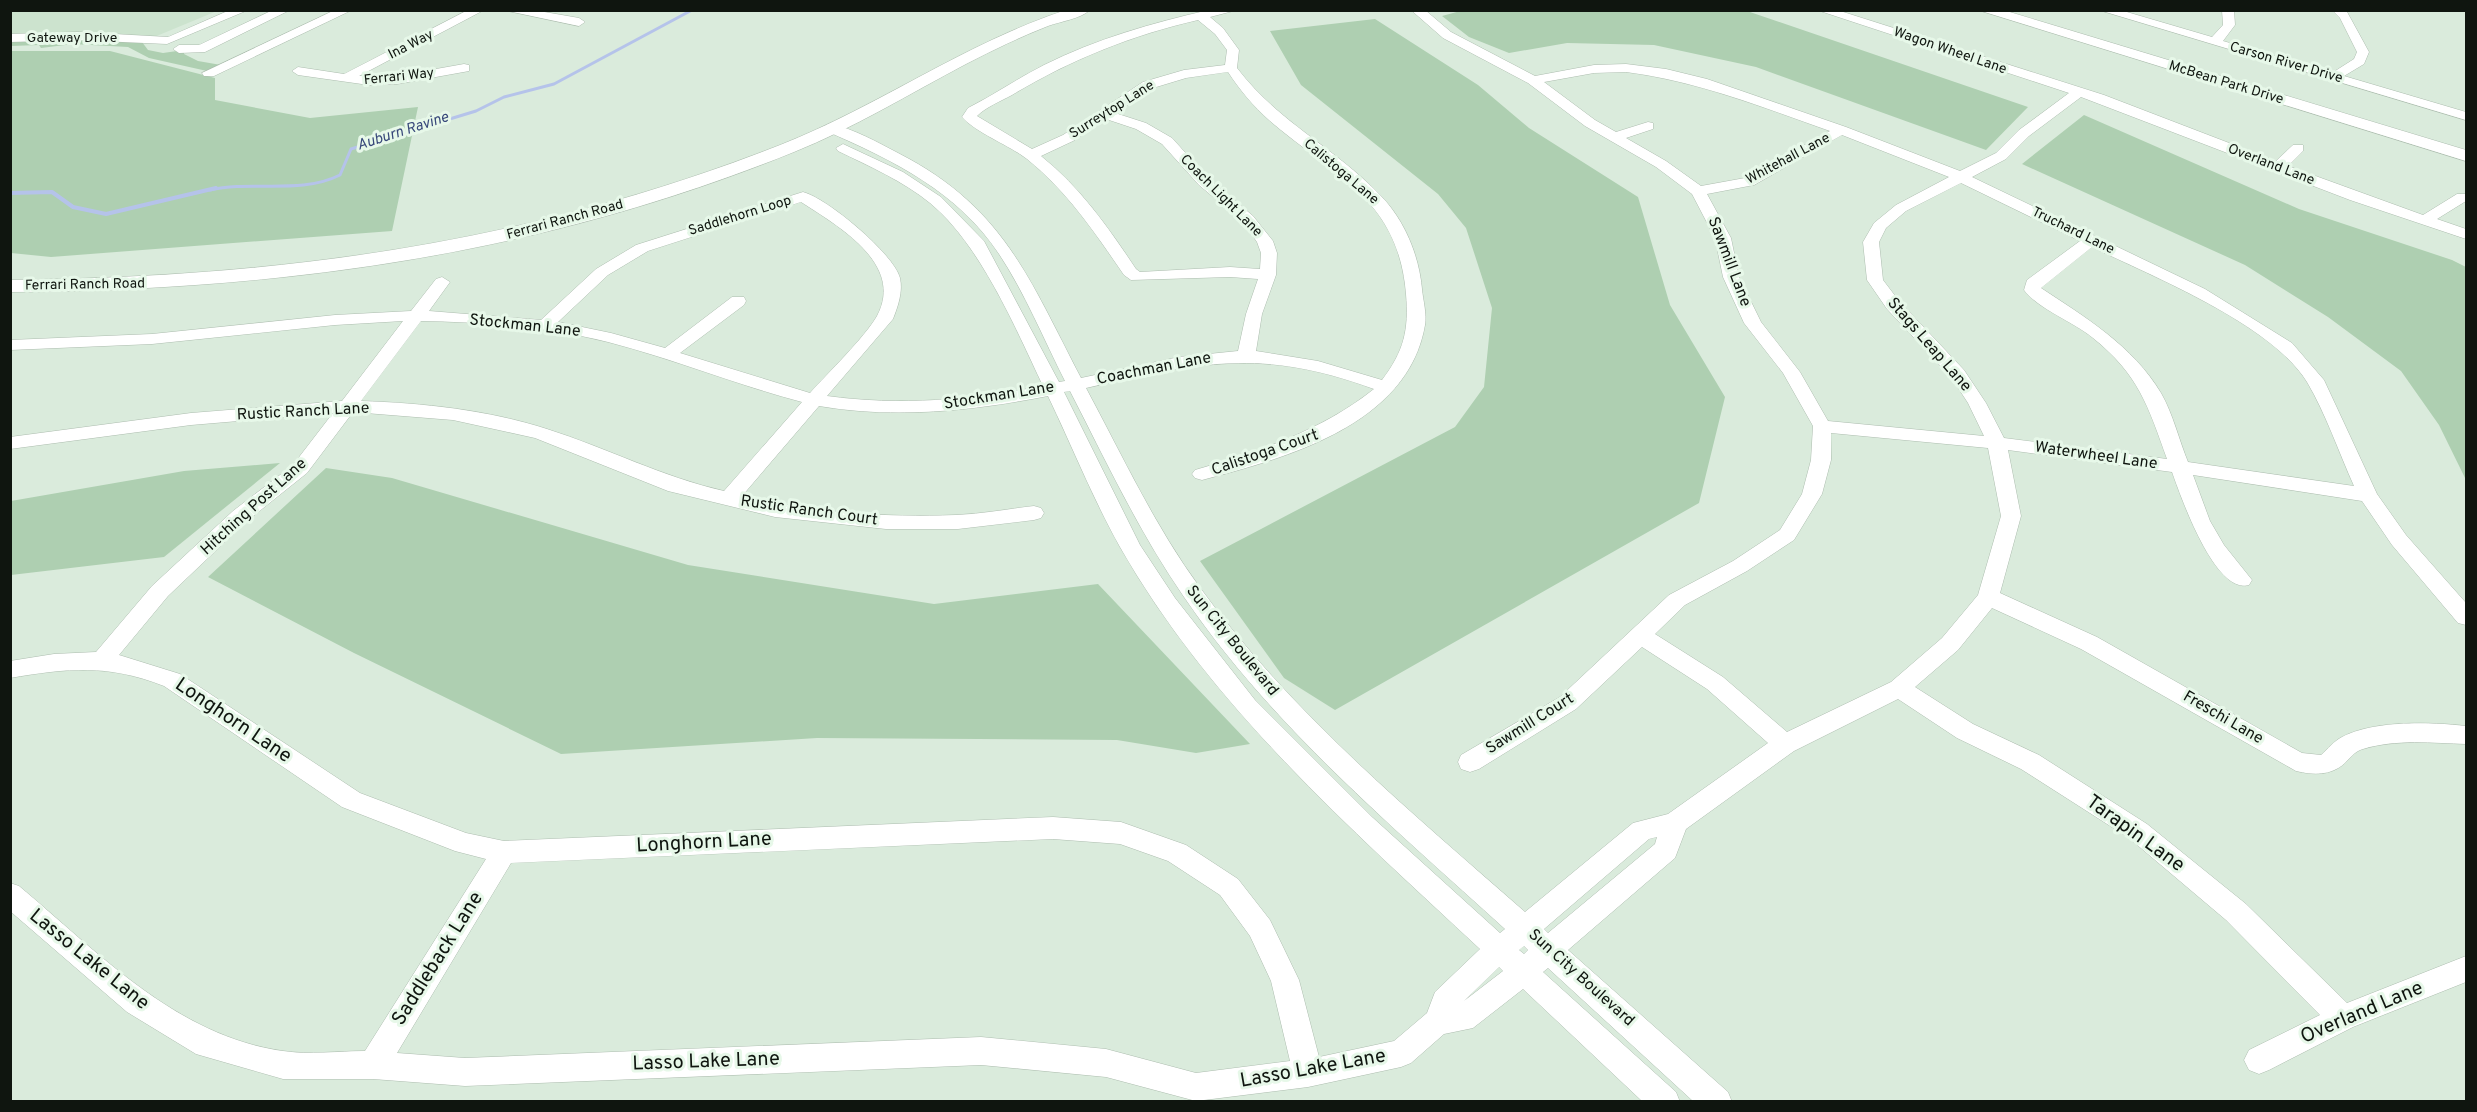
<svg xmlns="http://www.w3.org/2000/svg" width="2477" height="1112" viewBox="0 0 2477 1112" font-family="Overpass,sans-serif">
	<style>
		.built { fill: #cce3ce }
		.green { fill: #aecfb1 }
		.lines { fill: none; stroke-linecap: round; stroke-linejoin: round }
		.stream-far1 { stroke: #b5c3ea; stroke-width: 3 }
		.stream { stroke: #b5c3ea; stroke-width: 4 }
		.minor-casing { stroke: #adbdaf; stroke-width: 1 }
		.major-casing { stroke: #adbdaf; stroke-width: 1 }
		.minor { fill: #fff; fill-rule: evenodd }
		.major { fill: #fff; fill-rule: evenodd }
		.labels { text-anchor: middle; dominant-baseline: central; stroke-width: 6; stroke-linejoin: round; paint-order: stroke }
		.far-street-label { font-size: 14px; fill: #0f150f; stroke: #e7f8e9 }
		.far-water-label { font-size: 15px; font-style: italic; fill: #38487a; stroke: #e7f8e9 }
		.street-label { font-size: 16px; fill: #0f150f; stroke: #e7f8e9 }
		.near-street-label { font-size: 20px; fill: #0f150f; stroke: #e7f8e9 }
	</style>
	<rect width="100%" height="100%" fill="#daebdc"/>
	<path class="built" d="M10,11H217L147,40L11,35Z"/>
	<g class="green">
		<path d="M1464,10L1747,11L2028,107L1986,150L1756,67L1654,45L1567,43L1509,53L1469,37L1442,16Z"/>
		<path d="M1375,19L1478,85L1529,128L1638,197L1670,305L1725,397L1699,503L1335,710L1284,678L1200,561L1455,427L1484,387L1492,308L1466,228L1438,194L1301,85L1270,31Z"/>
		<path d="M54,37L142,42L148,50L163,53L184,50V54L198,61L221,65L207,71L149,58L128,47L73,44L41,48L39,45L11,46V39Z"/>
		<path d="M10,51H110L215,78V100L310,118L418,107L392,231L51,257L11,253Z"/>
		<path d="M2084,115L2299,209L2452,260L2466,267V480L2439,425L2401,371L2328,317L2245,265L2022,164Z"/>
		<path d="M280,463L164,557L11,575V501L184,471Z"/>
		<path d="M326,468L392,478L688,565L934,604L1098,584L1250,744L1196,753L1117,740L817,738L561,754L354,653L208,577Z"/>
	</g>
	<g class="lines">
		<path class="stream-far1" d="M210,190C252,180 300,195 340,175L351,149L476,111L504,97L554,84L692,10"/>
		<path class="stream" d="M10,193L52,192L73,207L106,214L216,188"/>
		<g class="minor-casing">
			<g id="minor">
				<path d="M230,10H248L167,44L78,40L10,42V34L78,32L168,37Z"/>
				<path d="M273,10H290L205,52L179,53L173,49L179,45H199Z"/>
				<path d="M335,10H352L214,76H204L202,73Z"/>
				<path d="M468,10H484L359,76H397L464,64L469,65V71L397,84L369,85L298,75L292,71L298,67L344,74Z"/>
				<path d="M503,10H533L579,18L585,22L579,26Z"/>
				<path d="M1209,10H1237L1210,17L1223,28L1239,50L1237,68C1279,123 1334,147 1380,195C1404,219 1419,255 1422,289C1423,300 1427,314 1425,325C1408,425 1286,458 1202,480L1195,478L1192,474L1195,470C1260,451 1321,431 1374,389C1260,347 1200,363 1086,388C1122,455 1155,527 1201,589C1291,713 1410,811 1525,912L1633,823L1668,814L1768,743L1707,689L1642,647L1576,709L1479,769L1470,772L1461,769L1458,762L1461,755L1560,697L1669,595L1733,561L1780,530L1802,494L1811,460L1813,426L1783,373L1744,323L1723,277L1715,238L1692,194L1656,167L1585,126L1528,83L1443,38L1411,10H1425L1451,32L1535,76L1594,65L1626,64L1666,69L1707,79L1846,127L1960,171L1996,153L2019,130L2069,93L1817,10H1837L2104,95L2276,161L2293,145H2303V151L2288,166L2423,215L2457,194H2466V201L2437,219L2466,229V239L2350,200L2081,97L2029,136L2006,159L1972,177L2205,289L2292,343L2324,380L2377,494L2406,535L2466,603V625L2458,623L2392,545L2362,501L2193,475L2210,521L2224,545L2252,580L2249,585C2215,595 2181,497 2172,472L2008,450L2021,516L2000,593L2097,637L2302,753L2321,755C2328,749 2334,741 2342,737C2374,720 2432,722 2466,726V744C2433,743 2396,739 2363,749C2355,751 2350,758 2345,763C2331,776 2313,775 2296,771L2081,649L1992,608L1958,650L1915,687L1973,724L2039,755L2147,824L2246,904L2347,1003L2466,956V982L2353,1027L2269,1070L2259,1074L2249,1070L2244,1060L2249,1050L2320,1015L2226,920L2129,838L2021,769L1957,738L1898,699L1794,751L1686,829L1675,858L1568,950L1728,1092L1732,1102H1694L1548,968L1543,972L1676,1092L1680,1102H1643L1523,989L1473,1028L1444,1034L1411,1063L1401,1067L1308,1087L1196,1101L1106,1077L981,1065L465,1086L373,1079H283L196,1054L127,1012L10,911V883L19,886C98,952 176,1036 283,1051C309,1055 339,1051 365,1051L486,859L455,851L342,807L164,686C108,664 68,668 10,678V661L54,654L96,652L152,586L233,511L293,465L333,413L191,425L10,449V437L191,413L342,401L403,321L335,325L152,344L10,350V340L152,334L335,315L411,311L436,279L442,277L450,282L429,311L541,320L596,269L636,245L803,192C827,198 894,254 900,278C903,292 898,306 893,319L827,396C900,406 972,400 1043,386C1015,327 980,244 930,203C903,181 869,166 838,151L836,148L843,144L903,172L941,197L984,241L1059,382L1065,381C1044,340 1025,293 999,254C958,192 893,160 826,131V125L831,124C854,129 877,142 898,153C1004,207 1029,279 1081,378L1179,357L1238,351L1246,314L1258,279L1230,277L1131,280L1124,275C1095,233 1068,192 1027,159C1009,145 976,133 962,117L968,108C994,95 1018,78 1044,65C1096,39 1152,23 1209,10ZM1198,20L1215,34L1227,50L1225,65L1184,70L1143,82L1063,135L1032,149L977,116C986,107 1001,101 1012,95C1070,60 1132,35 1198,20ZM1228,72C1240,90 1253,106 1270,121C1334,176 1398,198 1406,294C1409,330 1404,351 1382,380L1318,361L1256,351L1262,314L1276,275L1277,253L1273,241L1253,216L1209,179L1172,138L1146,123L1115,113L1153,88L1186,78ZM1626,72C1697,81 1762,107 1830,131L1745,178L1701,186L1666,161L1626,138L1653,129V123L1648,122L1616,132L1595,120L1544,82L1594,73ZM1106,119L1136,129L1162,144L1199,185L1243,222L1257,242L1261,253L1260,269L1230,267L1140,272L1136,269C1108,227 1080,187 1041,156L1073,141ZM1842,135L1949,177L1896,205L1874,223L1863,242L1867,280L1887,309L1951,377L1968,403L1984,436L1828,421L1800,372L1761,322L1739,277L1731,238L1707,194L1754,185ZM1961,183L2080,241L2027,280L2024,290C2038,309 2074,322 2093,338C2139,375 2148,406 2167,459L2004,438L1986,403L1964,370L1899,301L1883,280L1879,242L1886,228L1906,211ZM801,202C838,226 905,264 877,316C865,337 828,373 810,393L680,353L744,305L746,301L744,297H732L665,348L611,333L558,322L608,275L648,251ZM2092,247C2154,277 2271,324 2307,382C2326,414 2339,453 2354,486L2188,462C2179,440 2173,414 2161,393C2133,346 2085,317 2041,288ZM421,321C483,322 548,327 608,342C674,359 737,385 802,402L724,491C662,477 607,448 547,429C488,410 423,403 361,401ZM1070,391C1106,461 1139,532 1184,597C1271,725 1392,826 1505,929L1500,933L1372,817L1255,700L1175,598L1140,545L1064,392ZM1048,396C1072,446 1093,499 1120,547C1210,705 1349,827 1480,949L1435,992L1427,1013L1394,1041L1319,1057L1299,980L1270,920L1238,879L1186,845L1121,822L1053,817L504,841L466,833L360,793L180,674L119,655L168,596L247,521L307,473L353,412L453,420L535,438L668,491L775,517L886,529H958L1034,520L1041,518L1044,513L1041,508L1034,506C1008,509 982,514 956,515C885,518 811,512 742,496L819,406C895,419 972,411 1048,396ZM1831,433L1988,448L2001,516L1978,595L1942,638L1891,682L1787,732L1723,677L1655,634L1685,605L1747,571L1794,540L1822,494L1831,460ZM1657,837L1655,844L1548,933L1544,929L1649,839ZM1053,839L1120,844L1168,861L1220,895L1250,936L1271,981L1290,1061L1196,1073L1106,1049L981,1037L465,1058L397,1053L511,863ZM1524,946L1528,950L1524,954L1519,950ZM1499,967L1503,971L1464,1001Z"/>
				<path d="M2099,10H2120L2212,37L2223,25L2222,10H2234L2235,25L2223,41L2332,73L2354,59L2357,52L2340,18L2332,10H2346L2369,52L2364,64L2344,76L2466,112V120Z"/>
			</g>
		</g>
		<g class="major-casing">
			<g id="major">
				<path d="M1066,10H1090C1080,19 1062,21 1048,26C1020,37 993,50 966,64C909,94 854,128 794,152C540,255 283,290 10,292V280C280,277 528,244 780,145C879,106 965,43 1066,10Z"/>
				<path d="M1978,10H2003L2466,150V161Z"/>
			</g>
		</g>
		<use href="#minor" class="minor"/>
		<use href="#major" class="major"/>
	</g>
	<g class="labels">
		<g class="far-street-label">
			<text x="72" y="38">Gateway Drive</text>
			<text transform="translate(411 45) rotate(-27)">Ina Way</text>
			<text transform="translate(1950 51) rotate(19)">Wagon Wheel Lane</text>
			<text transform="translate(2286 63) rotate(16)">Carson River Drive</text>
			<text transform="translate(399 77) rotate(-6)">Ferrari Way</text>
			<text transform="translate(2226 83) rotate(17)">McBean Park Drive</text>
			<text transform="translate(1112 110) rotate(-32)">Surreytop Lane</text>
			<text transform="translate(1788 159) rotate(-28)">Whitehall Lane</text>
			<text transform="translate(2271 165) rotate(21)">Overland Lane</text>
			<text transform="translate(1341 172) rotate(40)">Calistoga Lane</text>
			<text transform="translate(1221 196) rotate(45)">Coach Light Lane</text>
			<text transform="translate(740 216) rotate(-17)">Saddlehorn Loop</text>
			<text transform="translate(565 220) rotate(-15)">Ferrari Ranch Road</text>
			<text transform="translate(2073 231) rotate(26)">Truchard Lane</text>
			<text transform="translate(85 285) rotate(-1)">Ferrari Ranch Road</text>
		</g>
		<g class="far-water-label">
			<text transform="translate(403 132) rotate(-18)">Auburn Ravine</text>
		</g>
		<g class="street-label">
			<text transform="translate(1729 262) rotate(69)">Sawmill Lane</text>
			<text transform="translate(525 326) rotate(6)">Stockman Lane</text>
			<text transform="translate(1929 345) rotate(49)">Stags Leap Lane</text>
			<text transform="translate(1154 369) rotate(-11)">Coachman Lane</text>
			<text transform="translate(999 396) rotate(-9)">Stockman Lane</text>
			<text transform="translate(303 412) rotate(-3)">Rustic Ranch Lane</text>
			<text transform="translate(1265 453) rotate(-19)">Calistoga Court</text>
			<text transform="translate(2096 456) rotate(8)">Waterwheel Lane</text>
			<text transform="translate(254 507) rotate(-42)">Hitching Post Lane</text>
			<text transform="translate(809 511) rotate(8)">Rustic Ranch Court</text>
			<text transform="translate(1232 641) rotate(51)">Sun City Boulevard</text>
			<text transform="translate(2223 718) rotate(30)">Freschi Lane</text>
			<text transform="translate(1530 724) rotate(-32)">Sawmill Court</text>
			<text transform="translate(1581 978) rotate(42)">Sun City Boulevard</text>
		</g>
		<g class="near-street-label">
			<text transform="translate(233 721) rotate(34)">Longhorn Lane</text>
			<text transform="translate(2135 834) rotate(36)">Tarapin Lane</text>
			<text transform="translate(704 843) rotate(-3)">Longhorn Lane</text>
			<text transform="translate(438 959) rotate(-58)">Saddleback Lane</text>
			<text transform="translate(89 960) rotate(39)">Lasso Lake Lane</text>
			<text transform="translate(2362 1013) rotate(-23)">Overland Lane</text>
			<text transform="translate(706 1062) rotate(-2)">Lasso Lake Lane</text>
			<text transform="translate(1313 1069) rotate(-10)">Lasso Lake Lane</text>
		</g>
	</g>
	<rect width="2477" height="1112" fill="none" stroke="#0f150f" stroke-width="24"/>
</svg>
